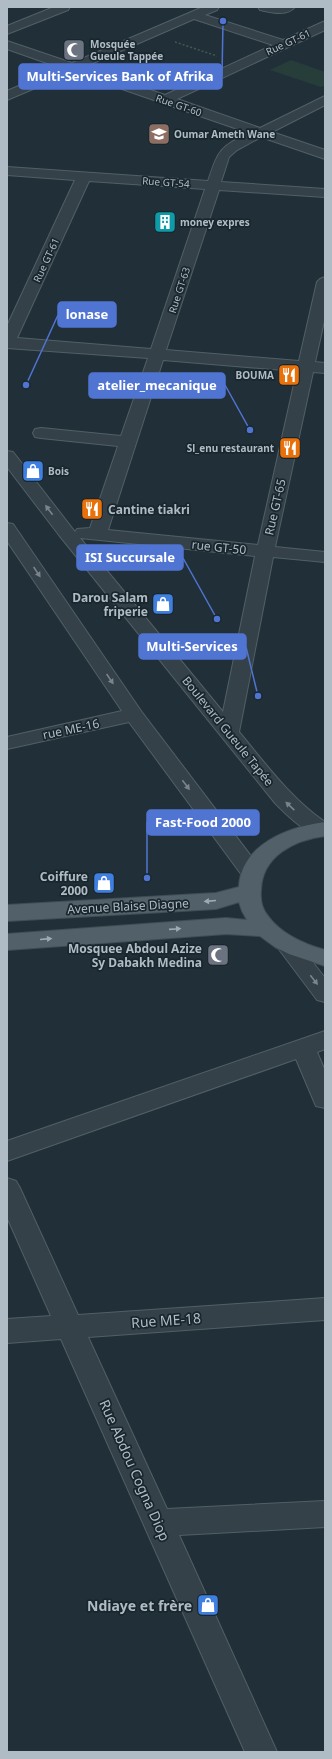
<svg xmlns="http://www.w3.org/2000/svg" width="332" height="1759" viewBox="0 0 332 1759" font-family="'Noto Sans',sans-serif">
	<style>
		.green { fill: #263d39 }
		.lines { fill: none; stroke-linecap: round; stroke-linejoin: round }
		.minor-casing { stroke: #525f66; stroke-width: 2 }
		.major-casing { stroke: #414d55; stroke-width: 2 }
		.path { stroke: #435856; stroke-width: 1.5; stroke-dasharray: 2 2; stroke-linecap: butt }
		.minor { fill: #354149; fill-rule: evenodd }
		.major { fill: #526169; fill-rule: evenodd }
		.oneway { fill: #78858d }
		.oneway2 { fill: #9caab3 }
		.labels { text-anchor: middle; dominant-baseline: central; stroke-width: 3.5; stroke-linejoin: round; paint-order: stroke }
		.far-street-label { font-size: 10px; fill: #afbcc5; stroke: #1a262d }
		.far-poi-label { font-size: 10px; font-weight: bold; fill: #afbcc5; stroke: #1a262d; text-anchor: start }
		.street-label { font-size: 12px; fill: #afbcc5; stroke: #1a262d }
		.poi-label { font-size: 12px; font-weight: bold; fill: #afbcc5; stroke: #1a262d; text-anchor: end }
		.near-street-label { font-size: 14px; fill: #afbcc5; stroke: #1a262d }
		.near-poi-label { font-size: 14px; font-weight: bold; fill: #afbcc5; stroke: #1a262d; text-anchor: end }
		.leader { fill: none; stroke: #5074d1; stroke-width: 1.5 }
		.callout-dot { fill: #5074d1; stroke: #1a262d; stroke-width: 1.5 }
		.callout { fill: #5074d1; stroke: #5074d1; stroke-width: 1.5 }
		.callout-label { font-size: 13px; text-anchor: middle; font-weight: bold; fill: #fff }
	</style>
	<rect width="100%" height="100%" fill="#213038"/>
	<path class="green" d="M291,60L325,72V85L321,87L270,70Z"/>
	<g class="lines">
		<g class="minor-casing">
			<g id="minor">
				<path d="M54,7H70L68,10L7,34V26Z"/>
				<path d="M203,7H219L217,10L205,15L283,40L325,21V30L177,99L260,128L325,96V105L272,132L325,150V159L261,137L237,150L229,157L221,182L325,189V197L219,190L166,350L299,361L317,282L320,279L325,277V317L315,362L325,363V373L313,372L275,547L325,552V562L273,557L239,732C266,764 290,798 325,822V835C310,839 285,813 275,803L59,535L7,467V451L13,452L75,532L77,529L90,528L118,446L41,438L35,437L33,433L35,429L41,428L121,436L148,358L7,348V326L75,180L7,175V167L208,181C219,149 219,148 249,133L73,72L7,100V91L61,68L7,49V41L72,63ZM194,19L273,45L165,95L84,67ZM89,181L205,189L151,349L17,338ZM163,360L297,371L258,545L108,530ZM80,538L255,556L223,712Z"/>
				<path d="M258,7H295C287,17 270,12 260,10Z"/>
				<path d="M7,523L13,524L141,711L260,868L263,873L260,878L252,880L244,878L129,722L7,749V737L122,711L7,541Z"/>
				<path d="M286,936L294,938L325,978V1002L317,1000L275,944L278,938Z"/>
				<path d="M325,1031V1049L317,1052L325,1071V1108L316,1106L296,1059L7,1161V1141Z"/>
				<path d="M7,1178L16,1181L20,1188L78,1315L325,1298V1320L88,1337L167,1509L325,1501V1527L179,1535L277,1752H245L61,1339L7,1343V1319L51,1316L7,1217Z"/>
			</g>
		</g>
		<g class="major-casing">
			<path id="major" d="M325,822V836C294,840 262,856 261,890C260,899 262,909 268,916C281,934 304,944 325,950V966L289,954L275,947L260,936L226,934L7,950V934L226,918L247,920L242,911L239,902L216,909L7,921V905L216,893L239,887C241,844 289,827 325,822Z"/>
		</g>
		<path class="path" d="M175,42L217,56"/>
		<use href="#minor" class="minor"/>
		<use href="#major" class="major"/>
	</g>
	<defs><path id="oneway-solid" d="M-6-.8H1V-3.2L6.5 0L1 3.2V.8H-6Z"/></defs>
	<g class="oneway">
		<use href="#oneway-solid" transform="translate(49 510) rotate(-127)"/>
		<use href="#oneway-solid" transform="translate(37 572) rotate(56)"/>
		<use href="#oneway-solid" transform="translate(110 679) rotate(56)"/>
		<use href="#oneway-solid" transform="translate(186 785) rotate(53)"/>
		<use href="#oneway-solid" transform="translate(290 806) rotate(-137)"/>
		<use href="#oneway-solid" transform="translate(314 980) rotate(52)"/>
	</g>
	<g class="oneway2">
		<use href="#oneway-solid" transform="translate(210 901) rotate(175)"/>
		<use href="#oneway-solid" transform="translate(175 929) rotate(-4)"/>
		<use href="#oneway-solid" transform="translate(46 939) rotate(-5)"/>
	</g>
	<defs>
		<g id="mosque-square" transform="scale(1.15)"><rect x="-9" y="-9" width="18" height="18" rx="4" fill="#6b7280" stroke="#1a262d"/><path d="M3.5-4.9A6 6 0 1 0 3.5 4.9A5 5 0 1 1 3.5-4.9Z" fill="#fff"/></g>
		<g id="school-square" transform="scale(1.15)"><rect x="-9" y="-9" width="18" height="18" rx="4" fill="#8d6e63" stroke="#1a262d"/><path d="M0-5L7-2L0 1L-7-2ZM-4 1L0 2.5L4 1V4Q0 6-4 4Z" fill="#fff"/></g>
		<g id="building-square" transform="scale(1.15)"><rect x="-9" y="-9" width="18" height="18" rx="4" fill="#0f9aa8" stroke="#1a262d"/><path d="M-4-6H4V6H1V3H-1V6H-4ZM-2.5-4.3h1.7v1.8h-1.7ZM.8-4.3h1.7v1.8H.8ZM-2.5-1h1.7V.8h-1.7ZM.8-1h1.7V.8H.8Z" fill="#fff"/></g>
		<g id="restaurant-square" transform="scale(1.15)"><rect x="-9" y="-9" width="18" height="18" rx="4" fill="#e8710a" stroke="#1a262d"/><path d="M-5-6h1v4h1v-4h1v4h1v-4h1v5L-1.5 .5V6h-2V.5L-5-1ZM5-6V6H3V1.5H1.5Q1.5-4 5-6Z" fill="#fff"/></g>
		<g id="shop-square" transform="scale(1.15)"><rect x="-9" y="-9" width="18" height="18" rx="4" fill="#3f7fe0" stroke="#1a262d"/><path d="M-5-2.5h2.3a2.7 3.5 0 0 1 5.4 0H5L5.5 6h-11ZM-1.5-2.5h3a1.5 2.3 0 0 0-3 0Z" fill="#fff"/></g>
	</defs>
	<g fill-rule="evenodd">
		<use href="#mosque-square" x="74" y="50"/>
		<use href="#school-square" x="159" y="134"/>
		<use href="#building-square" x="165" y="222"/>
		<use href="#restaurant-square" x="289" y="375"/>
		<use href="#restaurant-square" x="290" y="448"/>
		<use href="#shop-square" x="33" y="471"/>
		<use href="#restaurant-square" x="92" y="509"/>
		<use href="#shop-square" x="163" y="604"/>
		<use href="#shop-square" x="104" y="883"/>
		<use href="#mosque-square" x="218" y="955"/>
		<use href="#shop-square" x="208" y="1605"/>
	</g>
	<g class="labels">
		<g class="far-street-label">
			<text transform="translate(288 42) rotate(-25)">Rue GT-61</text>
			<text transform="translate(179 105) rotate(19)">Rue GT-60</text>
			<text transform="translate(166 182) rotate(4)">Rue GT-54</text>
			<text transform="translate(46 260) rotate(-65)">Rue GT-61</text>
			<text transform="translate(179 290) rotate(-72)">Rue GT-63</text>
		</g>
		<g class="far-poi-label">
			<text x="90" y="44">Mosquée<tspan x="90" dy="12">Gueule Tappée</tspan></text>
			<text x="174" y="134">Oumar Ameth Wane</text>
			<text x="180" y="222">money expres</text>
			<text x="274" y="375" text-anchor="end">BOUMA</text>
			<text x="274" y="448" text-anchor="end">Sl_enu restaurant</text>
			<text x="48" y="471">Bois</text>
		</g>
		<g class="street-label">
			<text transform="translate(275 507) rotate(-77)">Rue GT-65</text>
			<text transform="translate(219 547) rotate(6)">rue GT-50</text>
			<text transform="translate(71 729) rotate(-12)">rue ME-16</text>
			<text transform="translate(228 731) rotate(51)">Boulevard Gueule Tapée</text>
			<text transform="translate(128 906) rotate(-3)">Avenue Blaise Diagne</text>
		</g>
		<g class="poi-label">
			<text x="108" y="509" text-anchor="start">Cantine tiakri</text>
			<text x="148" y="597">Darou Salam<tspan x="148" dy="14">friperie</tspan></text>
			<text x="88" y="876">Coiffure<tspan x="88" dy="14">2000</tspan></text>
			<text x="202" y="948">Mosquee Abdoul Azize<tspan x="202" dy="14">Sy Dabakh Medina</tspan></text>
		</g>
		<g class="near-street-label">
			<text transform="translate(166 1320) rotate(-4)">Rue ME-18</text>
			<text transform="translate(135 1470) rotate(66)">Rue Abdou Cogna Diop</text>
		</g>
		<g class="near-poi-label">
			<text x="192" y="1605">Ndiaye et frère</text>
		</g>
	</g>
	<path class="leader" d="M223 21L222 76M26 385L58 315M250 430L225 385M217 619L183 558M258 696L246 647M147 878L147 822"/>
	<g class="callout-dot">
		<circle cx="223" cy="21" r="4"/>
		<circle cx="26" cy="385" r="4"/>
		<circle cx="250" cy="430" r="4"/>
		<circle cx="217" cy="619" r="4"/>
		<circle cx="258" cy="696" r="4"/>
		<circle cx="147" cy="878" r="4"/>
	</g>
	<g class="callout">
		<rect x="19" y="64" width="203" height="25" rx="4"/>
		<rect x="58" y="302" width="58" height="25" rx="4"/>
		<rect x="89" y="373" width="136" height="25" rx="4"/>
		<rect x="77" y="545" width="106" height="25" rx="4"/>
		<rect x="139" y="634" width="107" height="25" rx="4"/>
		<rect x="147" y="810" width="112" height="25" rx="4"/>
	</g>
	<g class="callout-label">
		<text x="120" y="81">Multi-Services Bank of Afrika</text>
		<text x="87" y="319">lonase</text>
		<text x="157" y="390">atelier_mecanique</text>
		<text x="130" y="562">ISI Succursale</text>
		<text x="192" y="651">Multi-Services</text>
		<text x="203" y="827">Fast-Food 2000</text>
	</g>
	<rect width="332" height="1759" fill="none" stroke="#afbcc5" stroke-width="16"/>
</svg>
